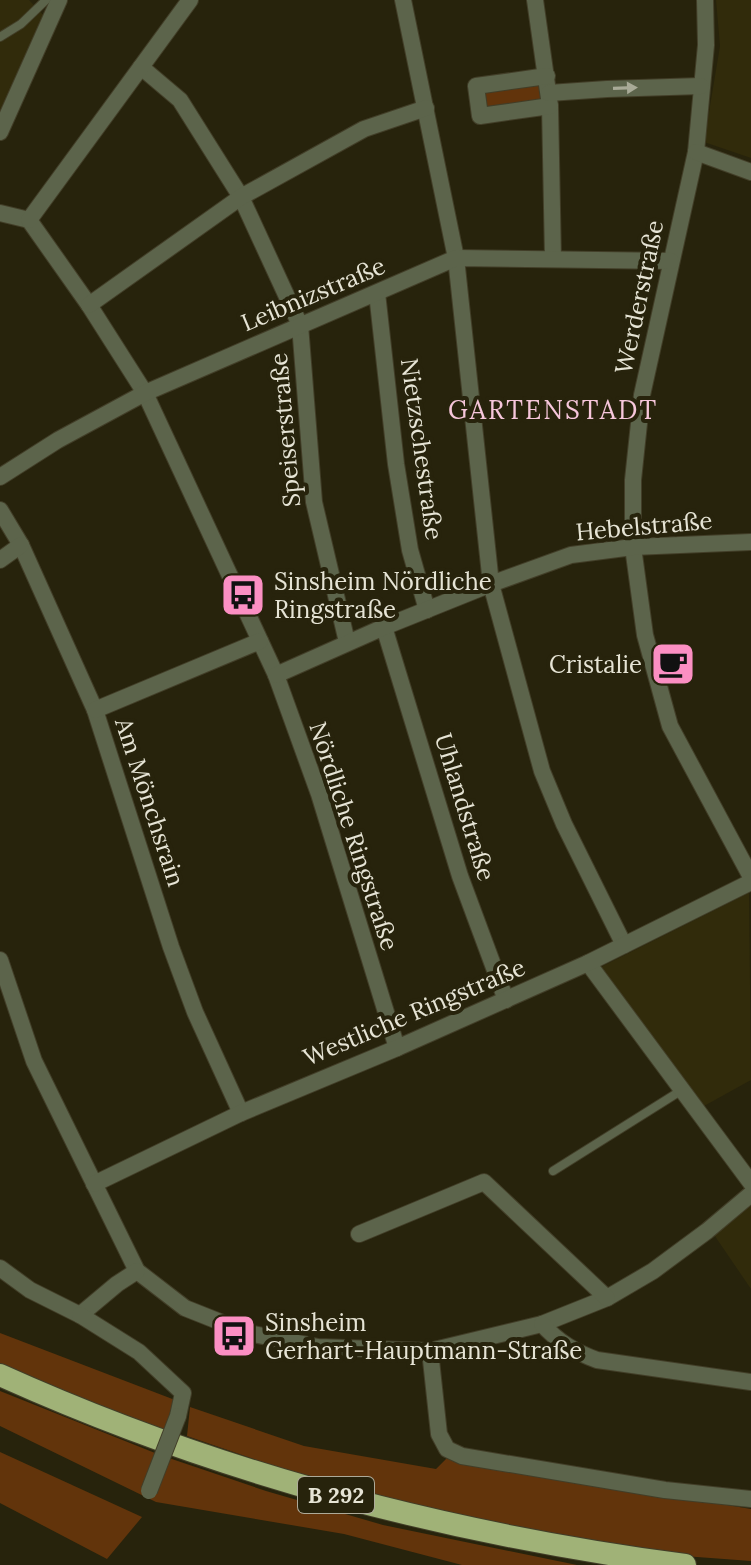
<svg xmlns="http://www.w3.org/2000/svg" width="751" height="1565" viewBox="0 0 751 1565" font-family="Lora,serif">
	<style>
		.built { fill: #312b0b }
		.green { fill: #62340b }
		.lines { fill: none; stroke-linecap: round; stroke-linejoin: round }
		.service-casing { stroke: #423e28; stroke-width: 10 }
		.minor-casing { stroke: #423e28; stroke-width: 18 }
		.trunk-casing { stroke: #423e28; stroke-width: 24 }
		.service { stroke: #5c644b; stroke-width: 8 }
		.minor { stroke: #5c644b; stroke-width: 16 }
		.trunk { stroke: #a0b277; stroke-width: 22 }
		.minor-bridge-casing { stroke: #423e28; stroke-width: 18; stroke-linecap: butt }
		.minor-bridge { stroke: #5c644b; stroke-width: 16 }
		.oneway { fill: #a8aa97 }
		.labels { text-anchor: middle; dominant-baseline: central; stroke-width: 8; stroke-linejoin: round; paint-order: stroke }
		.shield { fill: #27230c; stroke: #adaa99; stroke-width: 2 }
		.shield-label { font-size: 22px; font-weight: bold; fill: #e6e4d5 }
		.street-label { font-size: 24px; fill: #e6e4d5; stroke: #27230c }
		.poi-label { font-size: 24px; fill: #e6e4d5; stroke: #27230c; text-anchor: start }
		.neighbourhood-label { font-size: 26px; letter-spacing: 2px; fill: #f6c6db; stroke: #27230c }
	</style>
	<rect width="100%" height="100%" fill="#27230c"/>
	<g class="built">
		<path d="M0,0H29L46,18L0,110Z"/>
		<path d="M716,0H751V158L704,142L720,46Z"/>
		<path d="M749,893L751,1080L704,1106L601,967Z"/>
		<path d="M751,1188V1289L706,1223Z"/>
	</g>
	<g class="green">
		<path d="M542,83L543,102L485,110L482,91Z"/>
		<path d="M0,1333L175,1400L165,1433L0,1364Z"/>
		<path d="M0,1391L160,1455L266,1491L383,1525L577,1565H462L344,1534L156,1502L0,1426Z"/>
		<path d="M190,1407L304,1446L436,1469L447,1458L751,1509V1561L670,1555L415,1508L297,1474L187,1436Z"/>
		<path d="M0,1452L142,1517L107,1559L0,1503Z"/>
	</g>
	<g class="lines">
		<g class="service-casing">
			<g id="service">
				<path d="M0,37L21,24L46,0"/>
				<path d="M553,1171L682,1090"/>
			</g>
		</g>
		<g class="minor-casing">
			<g id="minor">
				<path d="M403,0L456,258L491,584L542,771L564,824L624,945"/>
				<path d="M535,0L550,106L553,259"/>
				<path d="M705,0L706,45L696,152L642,395L633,480V547L645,635L670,726L751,877"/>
				<path d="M141,67L180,100L241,197L300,325L314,502L347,642"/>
				<path d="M547,76L476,86L480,116L550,106"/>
				<path d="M549,93L607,89L701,86"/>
				<path d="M0,132L59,0"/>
				<path d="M696,152L751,172"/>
				<path d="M0,213L29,220"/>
				<path d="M29,220L89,305L145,393L276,675L319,794L397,1048"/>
				<path d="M29,220L190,0"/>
				<path d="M377,293L396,464L410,550L427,610"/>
				<path d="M89,305L241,197L364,129L426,108"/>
				<path d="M0,477L58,440L145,393L456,258L671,261"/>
				<path d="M0,510L21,545L95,710L171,947L195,1012L241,1113"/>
				<path d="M0,560L21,545"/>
				<path d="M384,627L460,876L506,1000"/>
				<path d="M276,675L384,627L491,584L571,555L633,547L751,542"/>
				<path d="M95,710L260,641"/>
				<path d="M0,960L34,1061L137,1271L185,1308L248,1333L318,1347L430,1351L542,1324L607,1298L653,1271L707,1231L751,1194"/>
				<path d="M588,963L751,1183"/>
				<path d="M94,1184L241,1113L397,1048L588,963L751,882"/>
				<path d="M359,1234L484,1182L607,1298"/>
				<path d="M0,1268L30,1290L80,1315L117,1284L137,1271"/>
				<path d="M80,1315L139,1352L183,1393L178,1416"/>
				<path d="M542,1324C558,1342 575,1352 597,1360L751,1382"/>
				<path d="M430,1351L439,1434L447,1449L462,1456L665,1490L751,1499"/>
			</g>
		</g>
		<g class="trunk-casing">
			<path id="trunk" d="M0,1375C217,1473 449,1534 685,1565"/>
		</g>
		<use href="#service" class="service"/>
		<use href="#minor" class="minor"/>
		<use href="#trunk" class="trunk"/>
		<g class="minor-bridge-casing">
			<path id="minor-bridge" d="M149,1491L178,1416"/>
		</g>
		<use href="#minor-bridge" class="minor-bridge"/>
	</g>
	<defs><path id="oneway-solid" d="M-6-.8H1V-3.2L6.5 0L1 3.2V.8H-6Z" transform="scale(2)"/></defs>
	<use class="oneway" href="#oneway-solid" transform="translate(625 88) rotate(-2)"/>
	<defs>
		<g id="bus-square" transform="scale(2.3)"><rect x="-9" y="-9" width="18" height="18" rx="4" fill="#fb8fc3" stroke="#27230c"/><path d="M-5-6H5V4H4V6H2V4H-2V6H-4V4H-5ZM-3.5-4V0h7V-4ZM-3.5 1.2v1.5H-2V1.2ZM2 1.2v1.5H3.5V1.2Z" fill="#111"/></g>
		<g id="cafe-square" transform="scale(2.3)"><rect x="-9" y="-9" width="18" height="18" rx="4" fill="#fb8fc3" stroke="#27230c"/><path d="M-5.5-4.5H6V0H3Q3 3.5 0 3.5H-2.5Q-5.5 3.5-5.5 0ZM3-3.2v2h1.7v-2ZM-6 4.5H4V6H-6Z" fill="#111"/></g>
	</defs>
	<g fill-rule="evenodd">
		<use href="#bus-square" x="243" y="595"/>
		<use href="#cafe-square" x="673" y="664"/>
		<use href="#bus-square" x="234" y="1336"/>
	</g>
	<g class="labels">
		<rect class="shield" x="298" y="1477" width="76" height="36" rx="6"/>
		<g class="shield-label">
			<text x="336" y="1495">B 292</text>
		</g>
		<g class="street-label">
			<text transform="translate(313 294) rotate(-23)">Leibnizstraße</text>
			<text transform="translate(639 297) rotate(-78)">Werderstraße</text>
			<text transform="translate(285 430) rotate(-95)">Speiserstraße</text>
			<text transform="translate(422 449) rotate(82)">Nietzschestraße</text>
			<text transform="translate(644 526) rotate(-5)">Hebelstraße</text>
			<text transform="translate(150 802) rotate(72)">Am Mönchsrain</text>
			<text transform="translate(465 807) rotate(73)">Uhlandstraße</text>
			<text transform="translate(354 836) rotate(72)">Nördliche Ringstraße</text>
			<text transform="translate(414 1012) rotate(-23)">Westliche Ringstraße</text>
		</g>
		<g class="poi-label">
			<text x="274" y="581">Sinsheim Nördliche<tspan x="274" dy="28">Ringstraße</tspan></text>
			<text x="642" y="664" text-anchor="end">Cristalie</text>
			<text x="265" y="1322">Sinsheim<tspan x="265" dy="28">Gerhart-Hauptmann-Straße</tspan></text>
		</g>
		<g class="neighbourhood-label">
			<text x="553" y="409">GARTENSTADT</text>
		</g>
	</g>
</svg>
